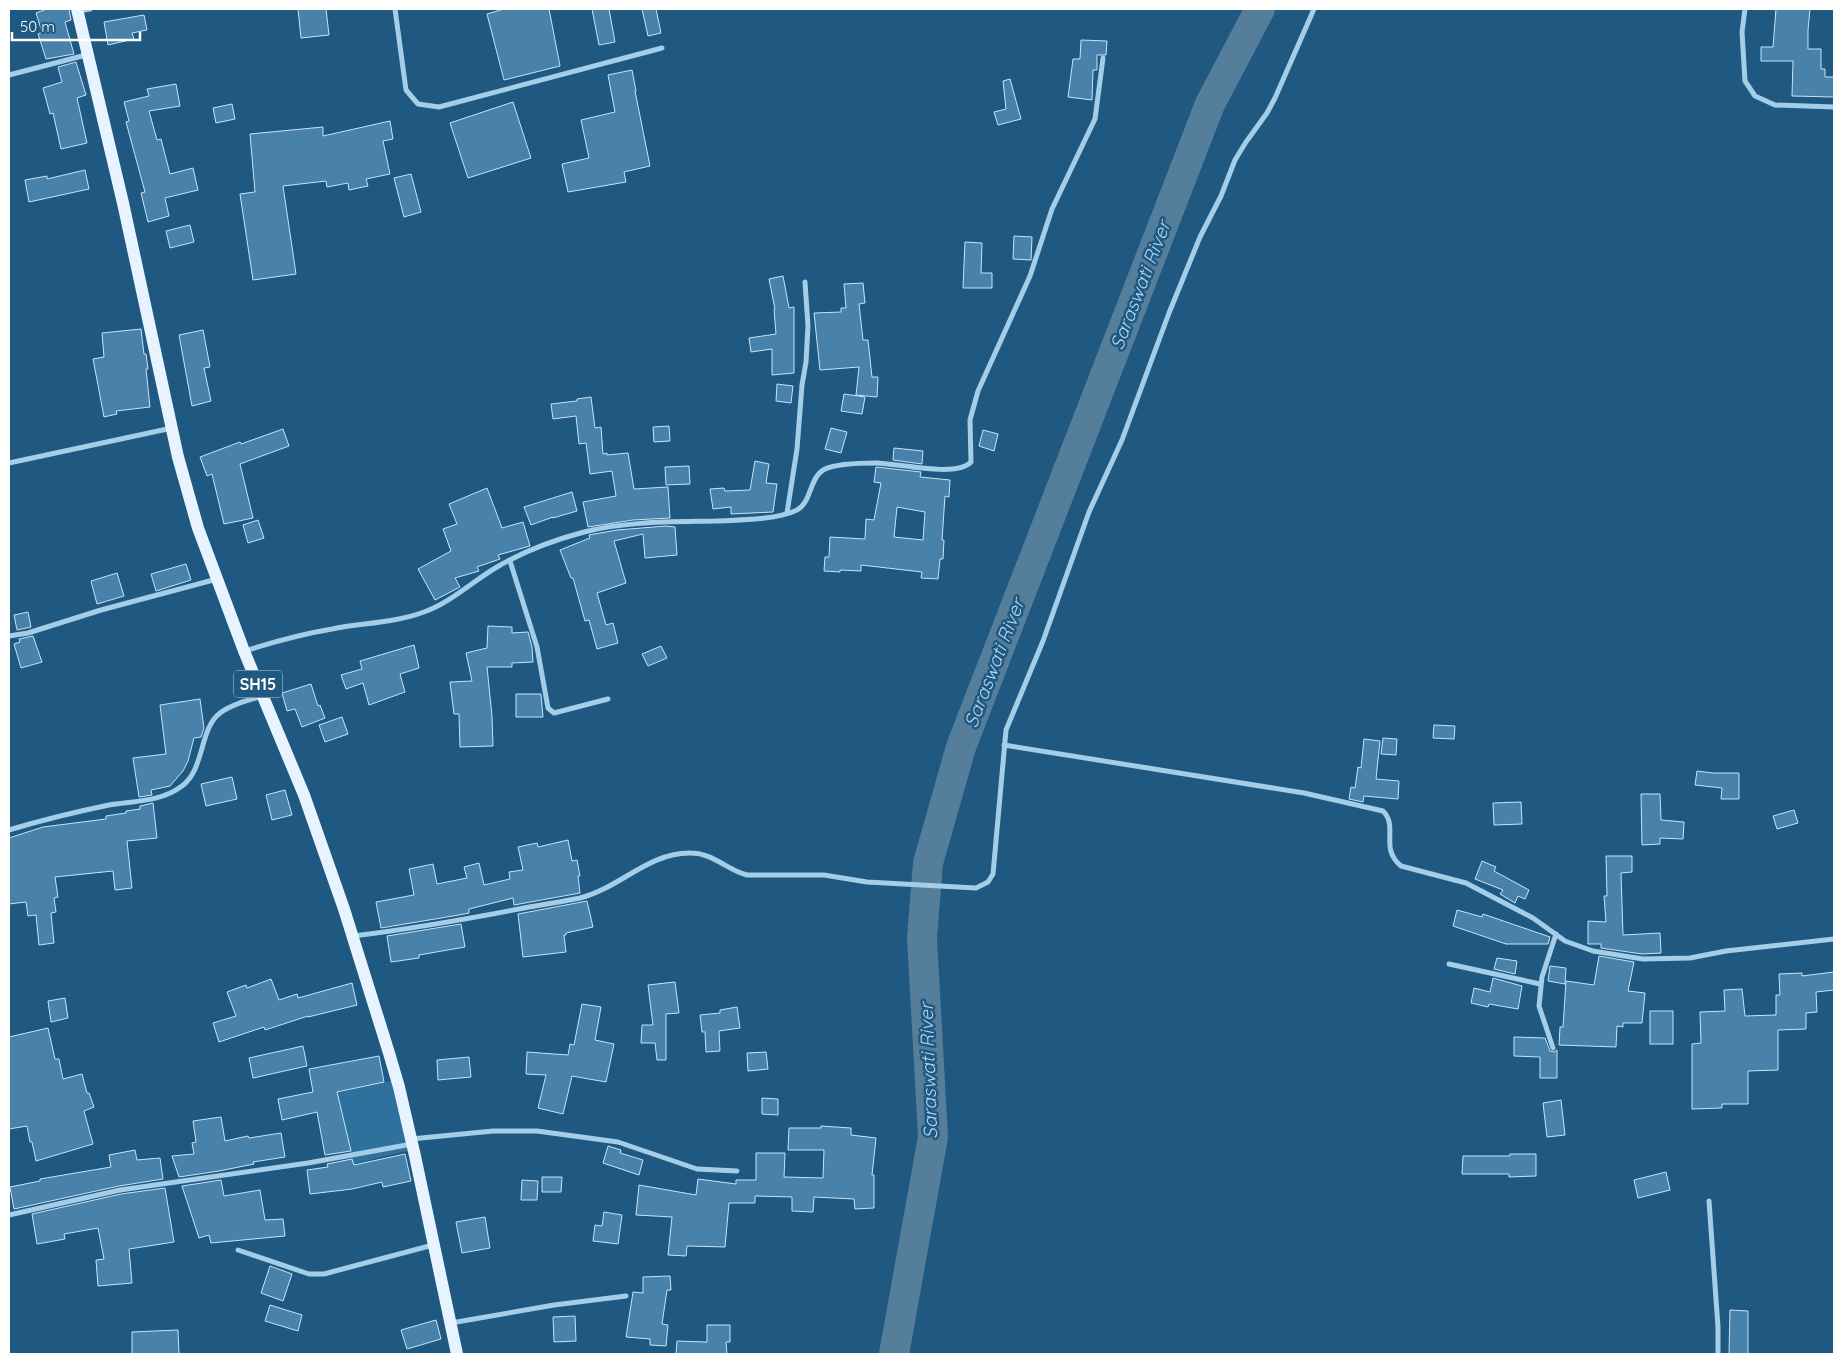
<svg xmlns="http://www.w3.org/2000/svg" width="1843" height="1363" viewBox="0 0 1843 1363" font-family="Quicksand,sans-serif">
	<style>
		.green { fill: #2f719d }
		.lines { fill: none; stroke-linecap: round; stroke-linejoin: round }
		.river { stroke: #557e9b; stroke-width: 30 }
		.building { fill: #4882aa; stroke: #c8e4f6; fill-rule: evenodd }
		.street { stroke: #a4cde8; stroke-width: 5 }
		.primary { stroke: #e7f3fe; stroke-width: 12 }
		.labels { text-anchor: middle; dominant-baseline: central; stroke-width: 5; stroke-linejoin: round; paint-order: stroke }
		.shield { fill: #1f5881; stroke: #bccdd9; stroke-width: 1 }
		.shield-label { font-size: 16px; font-weight: bold; fill: #fff }
		.water-label { font-size: 19px; font-style: italic; fill: #b0d7f0; stroke: #1f5881 }
	</style>
	<rect width="100%" height="100%" fill="#1f5881"/>
	<path class="green" d="M394,1080L411,1150L353,1164L337,1093Z"/>
	<g class="lines">
		<path class="river" d="M894,1354L933,1137L922,938L928,863L961,747L1210,104L1260,9"/>
	</g>
	<g class="building">
		<path d="M47,9H69L71,20L65,22L74,54L46,59L38,34L42,32L36,13Z"/>
		<path d="M298,9H326L329,35L301,38Z"/>
		<path d="M504,9H549L560,66L504,80L487,14Z"/>
		<path d="M592,9H609L615,42L599,45Z"/>
		<path d="M642,9H656L661,33L648,36Z"/>
		<path d="M1776,9H1810L1808,30V49H1821V69H1825V77H1834V97L1792,96L1793,61H1761V47H1773Z"/>
		<path d="M144,15L147,30L132,33L134,39L108,45L104,22Z"/>
		<path d="M1081,40L1107,41L1106,55H1097V70H1093L1092,100L1068,97L1073,59H1080Z"/>
		<path d="M76,62L86,95L77,98L87,143L61,149L53,113L50,114L43,88L62,82L58,67Z"/>
		<path d="M632,70L636,91H635L650,166L624,172L626,182L568,192L562,164L589,158L581,120L615,112L608,75Z"/>
		<path d="M1010,79L1021,119L998,125L994,112L1006,109L1003,81Z"/>
		<path d="M176,84L180,106L149,111L157,140L161,139L170,174L193,168L198,190L165,198L169,216L148,222L141,193L145,192L126,122L129,121L124,102L149,96L147,89Z"/>
		<path d="M513,102L531,158L468,178L450,123Z"/>
		<path d="M232,104L235,119L216,123L213,108Z"/>
		<path d="M390,121L393,139L383,141L390,174L366,179L368,186L349,190L348,183L327,187L326,181L283,186L296,274L253,280L240,194L255,192L250,134L323,127V136Z"/>
		<path d="M85,170L89,189L29,202L25,180L47,176V179Z"/>
		<path d="M411,174L421,212L404,217L394,178Z"/>
		<path d="M190,225L194,242L170,248L166,231Z"/>
		<path d="M1014,236L1032,237L1031,260L1013,259Z"/>
		<path d="M965,242L982,243L981,273H992V288H963Z"/>
		<path d="M783,276L789,308L794,307V373L772,375V349L751,352L749,338L776,334L774,309H775L769,279Z"/>
		<path d="M863,283L865,303L859,304L863,340H868L872,377H878L877,397L856,395L859,367L820,370L814,313L841,312V308H846L844,284Z"/>
		<path d="M141,329L144,354H146L148,369H146L150,407L116,411L117,414L104,417L93,359L104,357L102,333Z"/>
		<path d="M203,330L210,367L204,368L211,401L192,406L179,335Z"/>
		<path d="M777,384L793,386L791,403L776,401Z"/>
		<path d="M844,394L865,397L862,414L841,411Z"/>
		<path d="M591,397L595,428L601,427L603,454L607,453V455L628,453L634,489L668,487L670,518L633,520L588,527L583,502L616,496L612,471L590,474L586,443L579,444L576,416L553,419L551,404L577,401V399Z"/>
		<path d="M669,426L670,441L654,442L653,427Z"/>
		<path d="M831,428L847,432L841,453L825,449Z"/>
		<path d="M283,429L289,446L240,464L253,518L224,524L212,474L207,476L200,457L240,442L241,444Z"/>
		<path d="M983,430L998,434L994,451L979,446Z"/>
		<path d="M894,448L923,451L922,464L893,460Z"/>
		<path d="M755,461L769,464L766,483L777,484L773,512L731,514V507L713,509L710,489L724,488L725,491L750,490Z"/>
		<path d="M689,466L690,484L666,485L665,467Z"/>
		<path d="M876,467L921,472L920,477L950,480L949,497L945,496L942,540H944L943,559H940L938,579L921,578L922,572L861,565V571L840,570V572L824,571L825,557H829L830,537L865,539L866,519L874,520L881,483L874,482ZM897,507L925,512L923,540L894,537Z"/>
		<path d="M487,488L502,528L523,522L530,546L498,555L500,559L477,567L479,571L455,578L460,587L435,600L418,569L451,551L443,529L457,524L449,504Z"/>
		<path d="M572,492L577,511L553,518V517L531,525L524,507Z"/>
		<path d="M258,520L264,538L248,543L243,525Z"/>
		<path d="M666,526L675,527L677,555L645,558L643,534L614,541L626,583L597,593L606,625L613,623L618,643L597,649L589,620L585,621L573,578H571L560,550L590,538L589,535L617,530Z"/>
		<path d="M186,564L191,580L156,591L151,574Z"/>
		<path d="M117,573L124,596L97,604L91,581Z"/>
		<path d="M28,612L31,627L17,630L14,615Z"/>
		<path d="M488,626L512,627V633L528,632L532,647L533,662L512,663V667H487L492,716L493,746L460,747L459,714H454L450,682L472,681L466,653L487,648Z"/>
		<path d="M33,636L42,662L21,668L14,644L20,642L19,639Z"/>
		<path d="M414,645L419,668L400,674L405,692L369,705L363,683L346,689L341,675L362,669L360,661Z"/>
		<path d="M661,646L667,658L648,666L642,654Z"/>
		<path d="M311,684L318,706L320,705L325,718L302,727L295,709L287,711L282,693Z"/>
		<path d="M516,694H541L543,717H516Z"/>
		<path d="M200,699L204,728L201,737L194,738L188,761L183,771L170,786L151,790L152,795L139,797L133,758L166,754L160,705Z"/>
		<path d="M342,717L348,734L325,742L319,725Z"/>
		<path d="M1434,725L1455,726L1454,739L1433,738Z"/>
		<path d="M1383,738L1397,739L1396,755L1381,754Z"/>
		<path d="M1364,739L1380,741L1376,779L1399,781L1398,799L1364,796L1363,802L1349,799L1351,787L1355,788L1358,767L1361,768Z"/>
		<path d="M1697,771L1713,773H1739V799H1721L1722,788L1695,785Z"/>
		<path d="M232,777L237,799L206,806L201,784Z"/>
		<path d="M285,790L292,815L272,820L266,795Z"/>
		<path d="M1641,794H1660L1661,820L1684,822L1683,839L1660,838V844L1642,845Z"/>
		<path d="M1521,802L1522,824L1494,825L1493,803Z"/>
		<path d="M153,803L157,838L127,841L132,888L115,890L113,871L55,877L58,897L54,898L56,912L51,913L54,943L39,945L36,915L28,916L26,902L9,904V838L43,827L106,819V816L126,813V811L140,809V806Z"/>
		<path d="M1794,810L1798,823L1777,829L1773,816Z"/>
		<path d="M568,840L572,861L577,860L580,876H578L580,893L514,905L513,898L469,909V913L459,915L381,928L376,902L414,895L409,869L433,864L437,884L467,878L464,867L479,863L484,885L510,879L509,872L523,870L518,847L537,843L538,847Z"/>
		<path d="M1606,856H1632V872L1621,873L1623,935L1660,933L1661,953L1642,954L1601,948V944H1588V921L1606,922L1604,896H1607Z"/>
		<path d="M1482,861L1496,867L1494,871L1529,890L1525,899L1518,896L1515,903L1500,894L1503,890L1475,879Z"/>
		<path d="M587,901L593,927L566,933V935H564L566,952L523,957L518,914Z"/>
		<path d="M1457,910L1482,917L1483,914L1550,937L1548,944H1506L1453,926Z"/>
		<path d="M461,924L465,947L419,955V958L391,962L387,936Z"/>
		<path d="M1599,956L1634,962L1628,991L1645,993L1642,1023H1623V1027L1617,1026L1616,1047L1559,1045L1560,1027H1563L1566,981L1594,985Z"/>
		<path d="M1497,958L1517,961L1515,974L1494,969Z"/>
		<path d="M1550,966L1566,968L1565,984L1548,981Z"/>
		<path d="M1834,972V990L1816,992L1817,1012L1806,1013V1029L1778,1030V1070L1748,1071V1104H1722V1108L1692,1109V1044L1701,1043L1700,1012L1725,1011L1724,990L1742,989L1745,1016L1776,1015V995H1780L1779,974L1802,973V976Z"/>
		<path d="M1493,978L1522,986L1518,1009L1489,1004L1488,1007L1471,1003L1474,988L1490,992Z"/>
		<path d="M271,979L279,1000L297,994L298,998L352,983L357,1005L308,1017V1016L265,1030L264,1027L219,1042L213,1023L236,1016L227,992L246,985L247,988Z"/>
		<path d="M675,982L679,1013L666,1014V1060H657L655,1043H641L642,1025H653L648,985Z"/>
		<path d="M65,998L68,1018L51,1022L48,1001Z"/>
		<path d="M582,1004L601,1007L595,1040L614,1044L606,1082L572,1076L563,1114L538,1108L546,1075L526,1074L527,1052L568,1055L570,1044L574,1045Z"/>
		<path d="M737,1007L740,1028L719,1031L720,1051L706,1052L705,1032H702L700,1015L720,1013V1010Z"/>
		<rect x="1650" y="1011" width="23" height="33"/>
		<path d="M48,1028L55,1059H59L63,1079L82,1074L87,1093H89L94,1107L84,1111L93,1144L36,1161L32,1142H30L27,1126L9,1129V1037Z"/>
		<path d="M1514,1037L1545,1038L1550,1051L1554,1052L1557,1050V1078H1540V1057L1514,1056Z"/>
		<path d="M303,1046L307,1066L253,1078L249,1058Z"/>
		<path d="M766,1052L768,1069L748,1071L747,1053Z"/>
		<path d="M379,1056L384,1082L337,1092L351,1151L325,1155L317,1112L282,1120L278,1099L313,1092L309,1069Z"/>
		<path d="M469,1057L471,1077L438,1080L437,1060Z"/>
		<path d="M762,1098L778,1099V1115L762,1114Z"/>
		<path d="M1561,1100L1565,1135L1547,1137L1543,1103Z"/>
		<path d="M221,1117L225,1141L248,1136L249,1138L281,1133L285,1157L253,1162L254,1164L219,1171L179,1177L172,1156L194,1154L192,1143L196,1142L193,1121Z"/>
		<path d="M821,1126L851,1128V1135L876,1138L872,1175H874V1208L855,1209L854,1199L814,1197L813,1212L792,1211V1197L755,1196V1203H729L725,1247L687,1246L686,1256L668,1255L672,1217L636,1215L639,1185L696,1195L698,1179L736,1184V1180H756V1153H785L784,1177L823,1178L824,1150H788L789,1128H821Z"/>
		<path d="M608,1146L621,1150L620,1153L643,1160L639,1175L603,1163Z"/>
		<path d="M135,1150L137,1160L160,1158L163,1179L119,1186L14,1209L10,1187L40,1181V1179L111,1167L109,1155Z"/>
		<path d="M405,1154L411,1181L383,1187L382,1182L352,1189L310,1194L307,1170L328,1167L327,1164L352,1159L354,1165Z"/>
		<path d="M1510,1154H1536V1176L1509,1177V1174H1462L1463,1156H1510Z"/>
		<path d="M1666,1172L1670,1190L1638,1198L1634,1180Z"/>
		<path d="M542,1177H562L561,1192H542Z"/>
		<path d="M221,1180L224,1196L260,1190L265,1220L283,1219L285,1236L211,1243L209,1235L199,1238L182,1186Z"/>
		<path d="M522,1180L538,1181L537,1200H521Z"/>
		<path d="M165,1188L174,1242L129,1249L132,1283L98,1286L96,1260L104,1259L98,1228L64,1234L65,1239L37,1244L32,1214L121,1194Z"/>
		<path d="M604,1212L622,1215L618,1244L593,1241L595,1225L602,1226Z"/>
		<path d="M485,1217L490,1248L462,1253L456,1222Z"/>
		<path d="M270,1266L292,1274L283,1301L261,1293Z"/>
		<path d="M670,1276L671,1290H667L662,1324L668,1325L666,1346L650,1345V1339L626,1337L633,1292L643,1293V1277Z"/>
		<path d="M270,1305L302,1315L298,1331L265,1321Z"/>
		<path d="M1730,1310L1748,1311V1354H1729Z"/>
		<path d="M575,1316L576,1341L554,1342L553,1317Z"/>
		<path d="M436,1320L441,1339L407,1349L401,1330Z"/>
		<path d="M707,1325H730V1342H726L727,1354H676L677,1341L707,1342Z"/>
		<path d="M178,1330L179,1354H132V1332Z"/>
	</g>
	<g class="lines">
		<g class="street">
			<path d="M395,9L406,90L418,104L439,107L662,48"/>
			<path d="M1745,9L1742,32L1745,81L1755,96L1775,105L1834,107"/>
			<path d="M78,11L90,9"/>
			<path d="M9,75L86,55"/>
			<path d="M9,463L172,428"/>
			<path d="M787,513L797,449L802,385L806,362L808,326L805,282"/>
			<path d="M510,561L537,647L548,708L554,713L608,699"/>
			<path d="M9,636L28,633L101,610L217,579"/>
			<path d="M245,651C273,642 302,634 332,629C362,623 394,623 424,612C450,603 473,581 497,567C524,551 554,540 584,532C627,521 672,522 716,521C738,520 777,520 797,510C812,502 809,477 825,469C836,464 863,463 876,463C897,463 956,478 971,462L970,420L978,391L1030,276L1052,209L1095,119L1103,58"/>
			<path d="M1004,745L1304,793L1383,811C1399,827 1379,848 1401,866L1466,883L1533,918L1565,941L1593,951L1643,959L1690,958L1726,951L1834,939"/>
			<path d="M9,830C42,820 75,812 109,805C134,801 161,802 182,786C205,769 199,729 220,713C232,704 249,700 263,696"/>
			<path d="M353,936C410,929 467,919 524,908C543,904 562,902 580,898C620,888 649,852 691,853C713,853 727,870 747,875H824L867,882L976,888L988,882L993,874L1006,730L1043,641L1089,512L1122,440L1169,313L1200,237L1221,196L1235,160L1246,142L1267,113L1275,98L1314,9"/>
			<path d="M1449,964L1540,984"/>
			<path d="M1553,1048L1539,1006L1542,977L1556,934"/>
			<path d="M411,1139L493,1131H537L618,1142L697,1169L737,1171"/>
			<path d="M1709,1201L1718,1327V1354"/>
			<path d="M9,1215L120,1190L308,1163L412,1144"/>
			<path d="M238,1250L309,1274H324L433,1245"/>
			<path d="M451,1323L554,1305L626,1296"/>
		</g>
		<path class="primary" d="M77,9L123,203L178,457L198,528L244,651L304,795L344,909L389,1053L399,1087L415,1156L457,1354"/>
	</g>
	<g class="labels">
		<rect class="shield" x="234" y="670.5" width="48" height="27" rx="4"/>
		<g class="shield-label">
			<text x="258" y="684">SH15</text>
		</g>
		<g class="water-label">
			<text transform="translate(1140 285) rotate(-69)">Saraswati River</text>
			<text transform="translate(994 663) rotate(-69)">Saraswati River</text>
			<text transform="translate(928 1071) rotate(-92)">Saraswati River</text>
		</g>
	</g>
	<rect width="1843" height="1363" fill="none" stroke="#ffffff" stroke-width="20"/>
	<path d="M12 32v8h128v-8" fill="none" stroke="#ffffff" stroke-width="2.5"/>
	<text x="20" y="32" font-size="15" fill="#ffffff" stroke="#1f5881" stroke-width="4" paint-order="stroke">50 m</text>
</svg>
